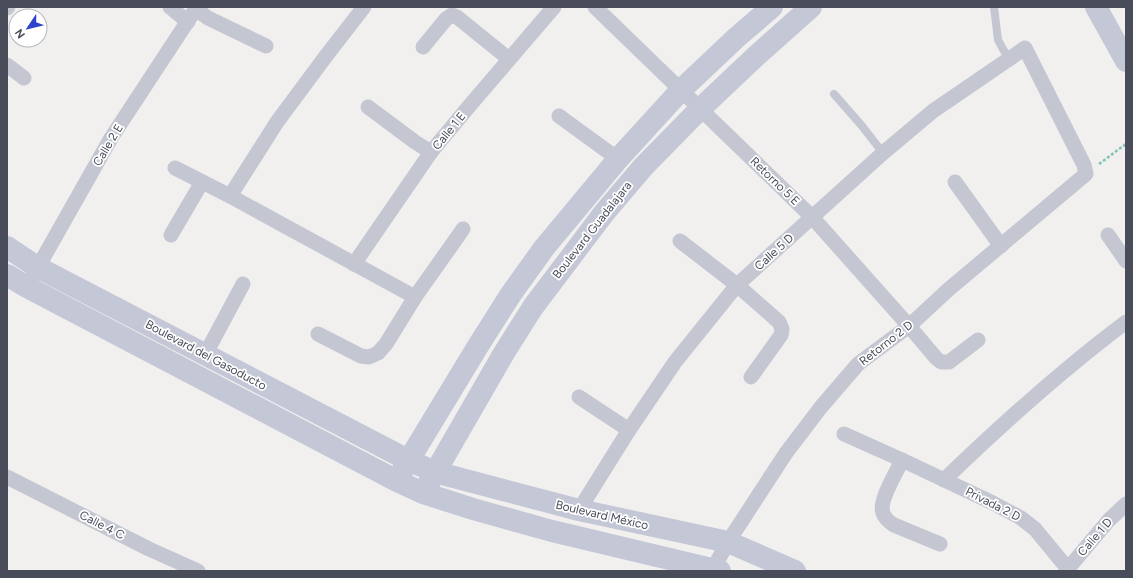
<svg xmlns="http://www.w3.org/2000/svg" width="1133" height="578" viewBox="0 0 1133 578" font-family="Figtree,sans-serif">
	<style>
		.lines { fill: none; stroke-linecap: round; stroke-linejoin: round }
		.path { stroke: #7ec4b7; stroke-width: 2.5; stroke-dasharray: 3 2; stroke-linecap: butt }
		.lane { stroke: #c4c7d2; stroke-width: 8 }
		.street { stroke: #c4c7d2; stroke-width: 15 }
		.secondary { stroke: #c4c7d6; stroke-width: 22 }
		.labels { text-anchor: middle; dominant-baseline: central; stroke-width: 3.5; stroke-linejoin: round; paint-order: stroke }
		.street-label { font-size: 12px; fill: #494d5a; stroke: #fff }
	</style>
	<rect width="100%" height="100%" fill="#f1f0ef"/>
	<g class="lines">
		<path class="path" d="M1099,164L1126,144"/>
		<g class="lane">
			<path d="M994,7L998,40L1008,58"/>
			<path d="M834,94L862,126L883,153"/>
		</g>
		<g class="street">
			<path d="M170,7L188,22"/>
			<path d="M595,7L812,217L909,326L936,358L941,362H949L978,340"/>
			<path d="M7,8L8,7"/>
			<path d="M196,9L208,18L266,46"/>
			<path d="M423,47L446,19L452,15L457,17L509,59"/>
			<path d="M7,65L24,78"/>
			<path d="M368,107L415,142L431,152"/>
			<path d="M559,116L618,159"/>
			<path d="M175,168L230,196L415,297"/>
			<path d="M955,182L1001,246"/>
			<path d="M230,196L277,122L326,56L364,7"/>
			<path d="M171,235L202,182"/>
			<path d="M1108,235L1126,261"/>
			<path d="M680,241L737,285L779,322L782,329L781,335L751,377"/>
			<path d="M354,264L431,152L471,104L554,7"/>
			<path d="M33,276L111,138L197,7"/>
			<path d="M318,334L361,356L369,357L378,353L386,344L415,297L463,229"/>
			<path d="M205,355L243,284"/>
			<path d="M579,397L629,430"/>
			<path d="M844,434L902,460L993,503L1021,518L1035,529L1068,569"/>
			<path d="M902,460C897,472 878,501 883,513C885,519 889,522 894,525L940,544"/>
			<path d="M7,477L149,549L198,571"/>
			<path d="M944,480C1002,424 1062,370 1126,322"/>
			<path d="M579,510L629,430L675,362L737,285L883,153L933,111L1025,48L1084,165L1086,174L949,289L909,326L858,364L821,407L786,453L728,542L713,569"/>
			<path d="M1066,571L1109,520L1126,504"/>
		</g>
		<g class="secondary">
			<path d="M1096,7L1126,61"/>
			<path d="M7,247L37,267L408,460L435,472L579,510L728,542L795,571"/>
			<path d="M7,275L27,287L397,481L423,493L473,509L552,531L720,571"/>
			<path d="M401,473L478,346L511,294L544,248L618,159L681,90L736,38L772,7"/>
			<path d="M429,483L504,353L533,307L604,213L644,166L700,109L754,58L811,7"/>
		</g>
	</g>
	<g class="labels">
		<g class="street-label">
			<text transform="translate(449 131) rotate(-51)">Calle 1 E</text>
			<text transform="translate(108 145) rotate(-59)">Calle 2 E</text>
			<text transform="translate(775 181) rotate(44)">Retorno 5 E</text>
			<text transform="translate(592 230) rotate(-52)">Boulevard Guadalajara</text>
			<text transform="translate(774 252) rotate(-42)">Calle 5 D</text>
			<text transform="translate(886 343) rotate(-38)">Retorno 2 D</text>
			<text transform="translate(206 355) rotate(28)">Boulevard del Gasoducto</text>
			<text transform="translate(993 504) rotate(27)">Privada 2 D</text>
			<text transform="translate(602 515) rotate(13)">Boulevard México</text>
			<text transform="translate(102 525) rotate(27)">Calle 4 C</text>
			<text transform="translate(1095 537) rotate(-49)">Calle 1 D</text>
		</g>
	</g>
	<rect width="1133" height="578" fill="none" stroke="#494d5a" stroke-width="16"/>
	<g transform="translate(28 28) rotate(235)"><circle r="19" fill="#ffffff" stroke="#b6b8bd"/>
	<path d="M0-3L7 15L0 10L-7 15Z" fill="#2d43cd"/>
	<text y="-6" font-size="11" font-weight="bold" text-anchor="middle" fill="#494d5a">N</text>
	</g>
</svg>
